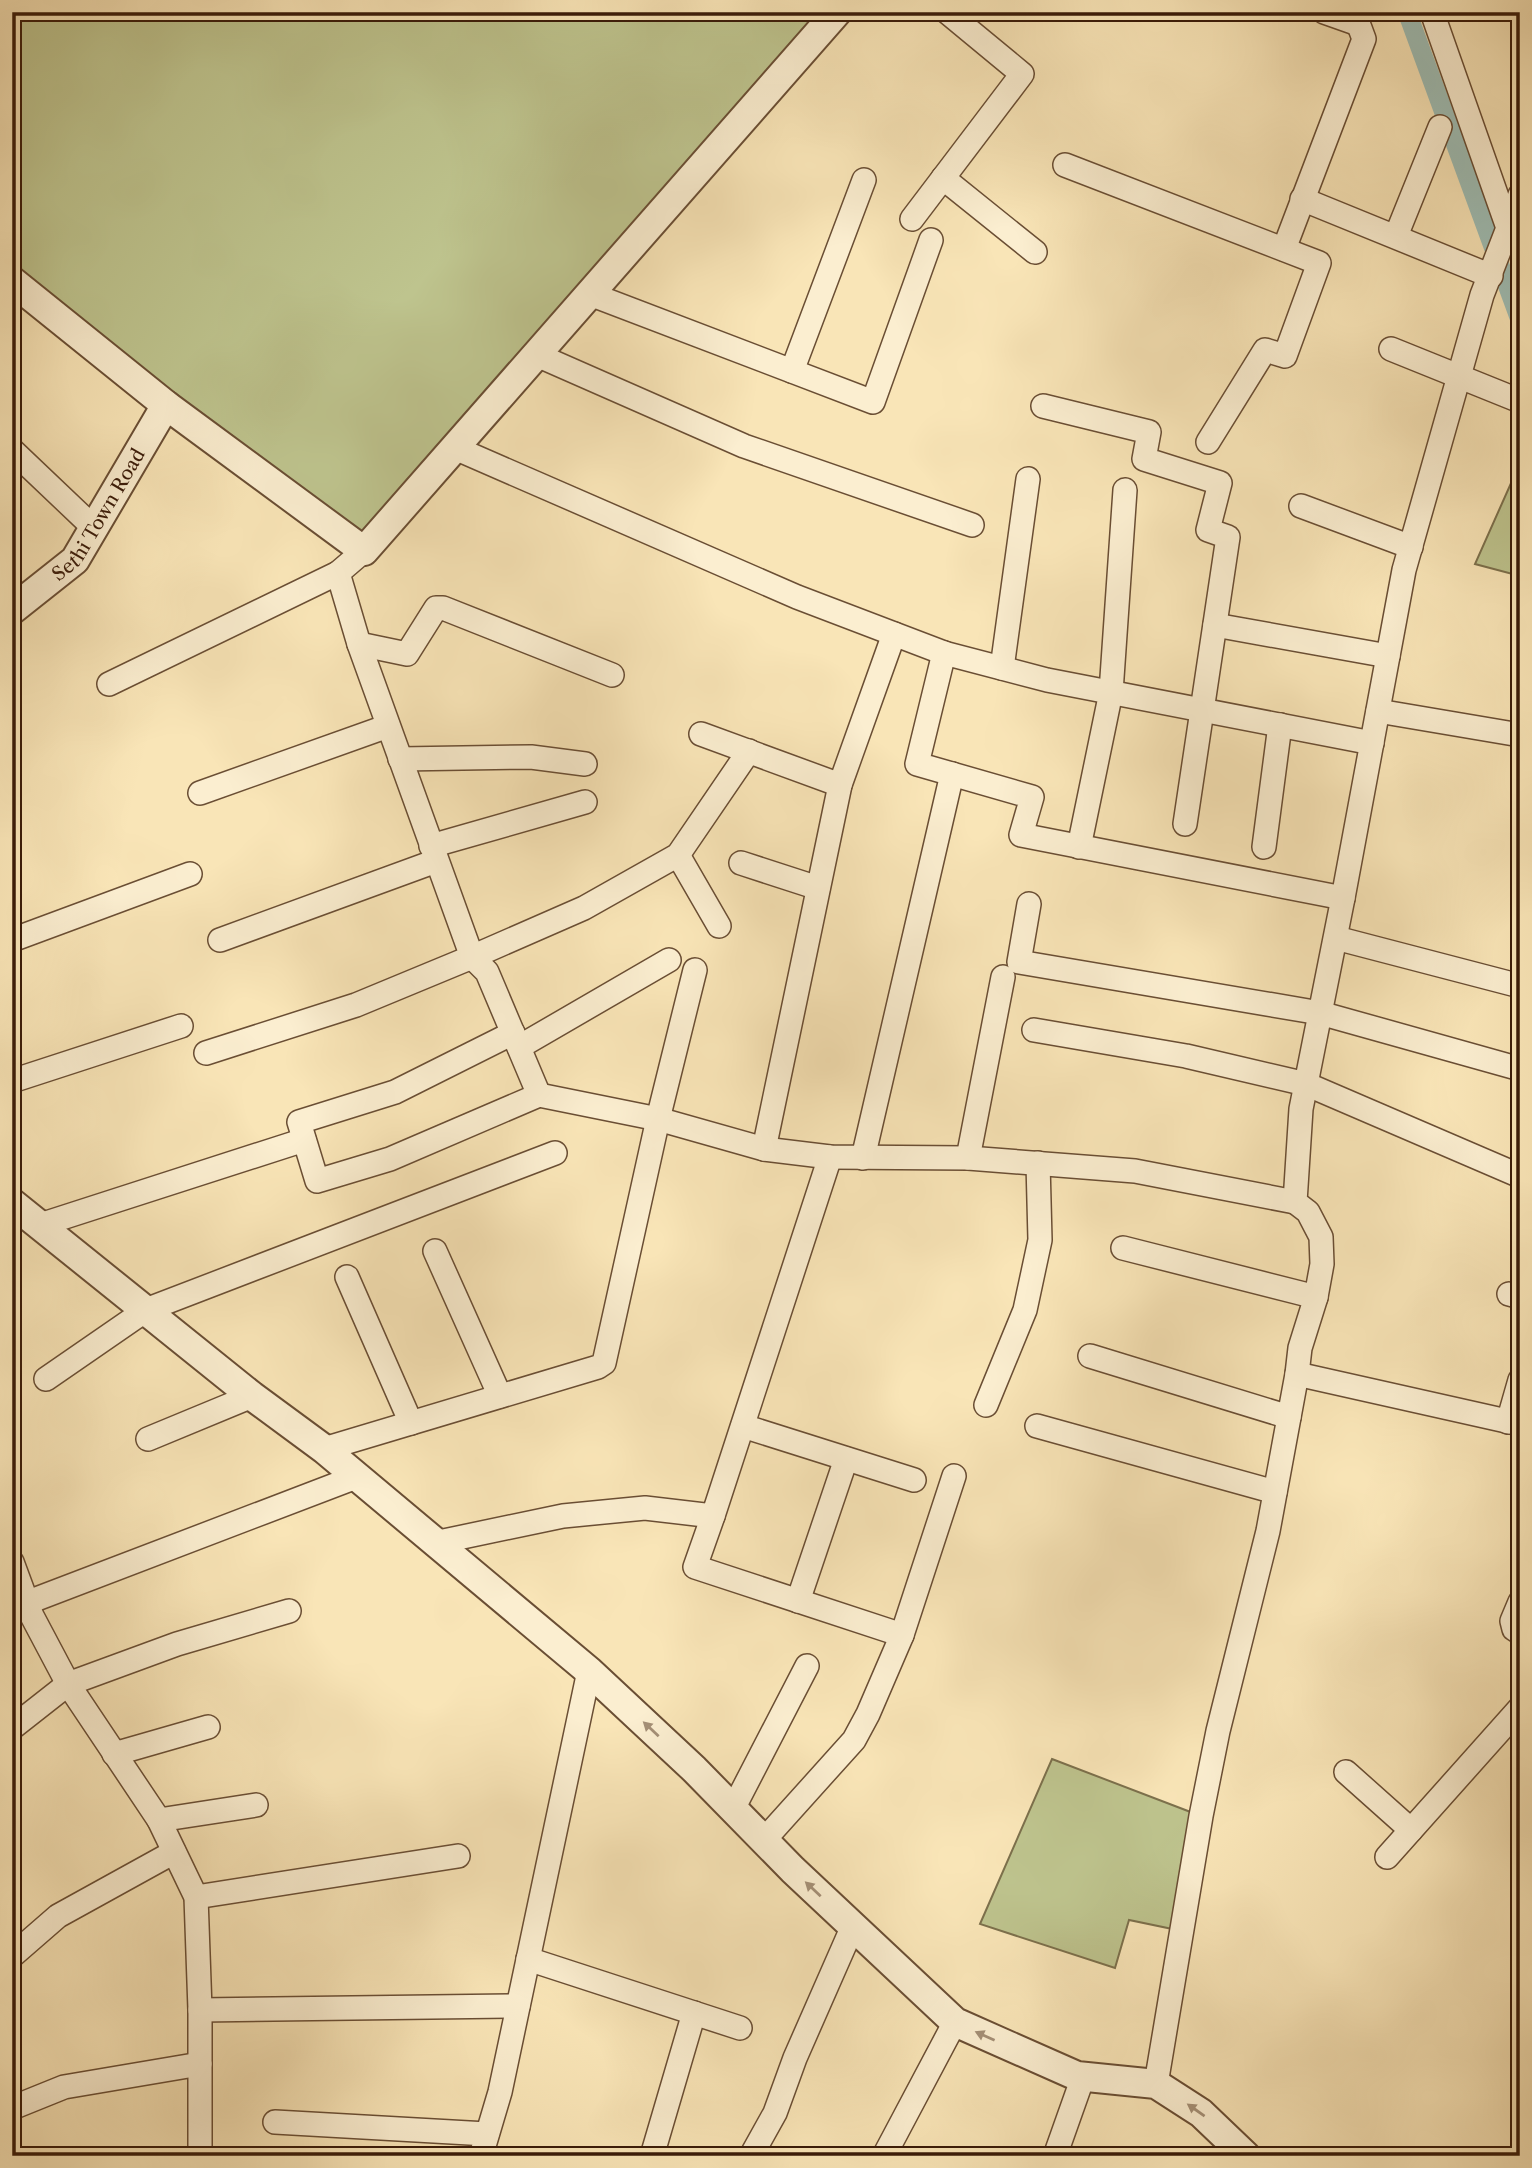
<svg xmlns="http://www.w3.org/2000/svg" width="1532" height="2168" viewBox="0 0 1532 2168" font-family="'Libre Caslon Text',serif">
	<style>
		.green { fill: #bec48e; stroke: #7c704c; stroke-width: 2 }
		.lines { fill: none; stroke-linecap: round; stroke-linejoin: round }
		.canal { stroke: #9fbeb5; stroke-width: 19 }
		.minor-casing { stroke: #6a4e34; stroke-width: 26 }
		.tertiary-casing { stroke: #6a4e34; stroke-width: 32 }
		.minor { stroke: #fbeed0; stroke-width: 23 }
		.tertiary { stroke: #fbeed0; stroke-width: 28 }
		.oneway { fill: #a48f76 }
		.labels { text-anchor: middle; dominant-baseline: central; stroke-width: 6; stroke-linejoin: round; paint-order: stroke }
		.street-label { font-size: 19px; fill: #3a1b09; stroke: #fbeed0 }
	</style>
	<rect width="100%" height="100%" fill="#f9e5b7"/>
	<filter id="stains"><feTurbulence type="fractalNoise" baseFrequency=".00286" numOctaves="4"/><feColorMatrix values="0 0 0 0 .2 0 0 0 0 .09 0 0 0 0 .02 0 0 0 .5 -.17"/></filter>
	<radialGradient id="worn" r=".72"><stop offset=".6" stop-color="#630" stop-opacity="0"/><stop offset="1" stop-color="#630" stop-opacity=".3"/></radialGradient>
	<g class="green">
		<path d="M12,12H821L366,549L12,287Z"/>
		<path d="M1520,463V576L1475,564Z"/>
		<path d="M1052,1759L1201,1816L1182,1931L1129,1920L1115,1968L980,1924Z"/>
	</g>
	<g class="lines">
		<path class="canal" d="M1407,12L1520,320"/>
		<g class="minor-casing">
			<g id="minor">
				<path d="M1324,12L1358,24"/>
				<path d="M1065,165L1319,263L1285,356L1265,350L1208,442"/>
				<path d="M943,178L1035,252"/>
				<path d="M1302,199L1491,276"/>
				<path d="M912,219L1022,74L947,12"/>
				<path d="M1508,228L1520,195"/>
				<path d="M1396,236L1440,127"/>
				<path d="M1284,249L1364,39L1354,12"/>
				<path d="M590,294L873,402L931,240"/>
				<path d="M1391,349L1520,401"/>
				<path d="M537,355L744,446L972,525"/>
				<path d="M792,371L864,180"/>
				<path d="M1043,406L1149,432L1144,459L1220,483L1208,530L1228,537L1185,824"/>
				<path d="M455,448L797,597L944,653L1047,680L1372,743"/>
				<path d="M12,450L94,528"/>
				<path d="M1301,506L1411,547"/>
				<path d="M366,549L338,573L359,644L472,957L487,972L539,1095"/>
				<path d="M1215,625L1388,656"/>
				<path d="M359,644L407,654L436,608H443L612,675"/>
				<path d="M944,653L917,764L1032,797L1021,835L1343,898"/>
				<path d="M1002,668L1028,479"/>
				<path d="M109,684L338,573"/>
				<path d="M1378,711L1520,735"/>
				<path d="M701,734L840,785"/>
				<path d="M400,759L531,757L585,764"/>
				<path d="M200,793L388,726"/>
				<path d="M431,846L585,802"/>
				<path d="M1079,847L1111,692L1125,490"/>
				<path d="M1264,847L1280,725"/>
				<path d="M678,855L719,926"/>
				<path d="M741,863L818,888"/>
				<path d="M1029,904L1019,962L1320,1013L1520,1069"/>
				<path d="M1336,938L1520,986"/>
				<path d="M12,940L190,874"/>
				<path d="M220,940L436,861"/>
				<path d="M1034,1030L1186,1056L1306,1084L1520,1176"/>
				<path d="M513,1033L395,1092L299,1122L317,1181L390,1159L539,1095L658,1119L764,1149L830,1157L968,1158L1135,1171L1295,1202"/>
				<path d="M519,1047L669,960"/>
				<path d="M206,1053L356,1005L472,957L584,908L678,855L749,751"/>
				<path d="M12,1081L181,1026"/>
				<path d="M764,1149L840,785L894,634"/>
				<path d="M863,1158L952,774"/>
				<path d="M968,1158L1003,977"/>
				<path d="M40,1225L304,1140"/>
				<path d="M1123,1248L1316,1297"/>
				<path d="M435,1251L500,1396"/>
				<path d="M347,1277L411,1423"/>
				<path d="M1509,1294L1520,1297"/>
				<path d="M1090,1356L1289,1417"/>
				<path d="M1297,1374L1520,1424"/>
				<path d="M46,1379L146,1310L555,1153"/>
				<path d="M986,1405L1025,1310L1040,1240L1038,1163"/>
				<path d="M1508,1422L1520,1380"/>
				<path d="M743,1426L914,1480"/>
				<path d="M1037,1426L1275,1492"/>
				<path d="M148,1439L252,1396"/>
				<path d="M324,1449L598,1367L604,1363L658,1119L695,970"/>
				<path d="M713,1516L695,1567L902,1635"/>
				<path d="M434,1543L563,1516L645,1508L713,1516L830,1157"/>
				<path d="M12,1562L32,1616L68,1684L159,1820L196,1897L200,2010V2156"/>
				<path d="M798,1601L846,1459"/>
				<path d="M1520,1602L1512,1621L1514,1629L1520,1633"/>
				<path d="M26,1603L356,1477"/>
				<path d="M12,1728L68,1684L177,1644L289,1611"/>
				<path d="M114,1754L208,1727"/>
				<path d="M1346,1772L1411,1830"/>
				<path d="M733,1809L807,1666"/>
				<path d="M159,1820L256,1805"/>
				<path d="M764,1840L854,1740L868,1714L902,1635L954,1476"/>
				<path d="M1387,1857L1520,1708"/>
				<path d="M196,1897L458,1856"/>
				<path d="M12,1956L58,1916L174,1852"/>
				<path d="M528,1959L740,2028"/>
				<path d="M200,2010L518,2006"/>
				<path d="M1156,2084L1201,1816L1218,1731L1268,1531L1297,1374L1300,1348L1316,1297L1322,1264L1321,1237L1308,1212L1295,1202L1301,1109L1343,898L1404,570L1482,295L1508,228L1432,12"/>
				<path d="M12,2108L64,2087L200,2064"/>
				<path d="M275,2122L487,2134"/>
				<path d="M481,2156L500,2092L589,1671"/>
				<path d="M652,2156L694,2013"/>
				<path d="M751,2156L775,2113L795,2058L853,1926"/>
				<path d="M884,2156L955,2022"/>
				<path d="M1055,2156L1083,2077"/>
			</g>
		</g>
		<g class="tertiary-casing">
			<g id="tertiary">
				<path d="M12,281L166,405L364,551L837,12"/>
				<path id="s1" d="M12,610L75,560L166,405"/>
				<path d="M12,1203L252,1396L324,1449L589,1671L694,1769L793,1870L955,2022L1077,2076L1156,2084L1201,2113L1246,2156"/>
			</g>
		</g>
		<use href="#minor" class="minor"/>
		<use href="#tertiary" class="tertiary"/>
	</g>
	<defs><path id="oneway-solid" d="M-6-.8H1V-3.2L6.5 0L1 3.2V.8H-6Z" transform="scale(1.75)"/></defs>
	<g class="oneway">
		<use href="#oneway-solid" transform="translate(651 1729) rotate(-137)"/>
		<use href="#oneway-solid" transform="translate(813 1889) rotate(-137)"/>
		<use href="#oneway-solid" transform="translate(985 2036) rotate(-156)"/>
		<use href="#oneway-solid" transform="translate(1196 2110) rotate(-145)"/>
	</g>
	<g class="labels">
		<g class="street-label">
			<text stroke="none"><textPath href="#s1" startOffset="131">Sethi Town Road</textPath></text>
		</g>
	</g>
	<rect width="1532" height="2168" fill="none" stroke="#f9e5b7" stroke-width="42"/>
	<rect x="14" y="14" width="1504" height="2140" fill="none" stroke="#3a1b09" stroke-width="3.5"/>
	<rect x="21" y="21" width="1490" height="2126" fill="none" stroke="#3a1b09" stroke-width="2"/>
	<rect width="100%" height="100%" filter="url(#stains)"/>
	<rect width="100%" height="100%" fill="url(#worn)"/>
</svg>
